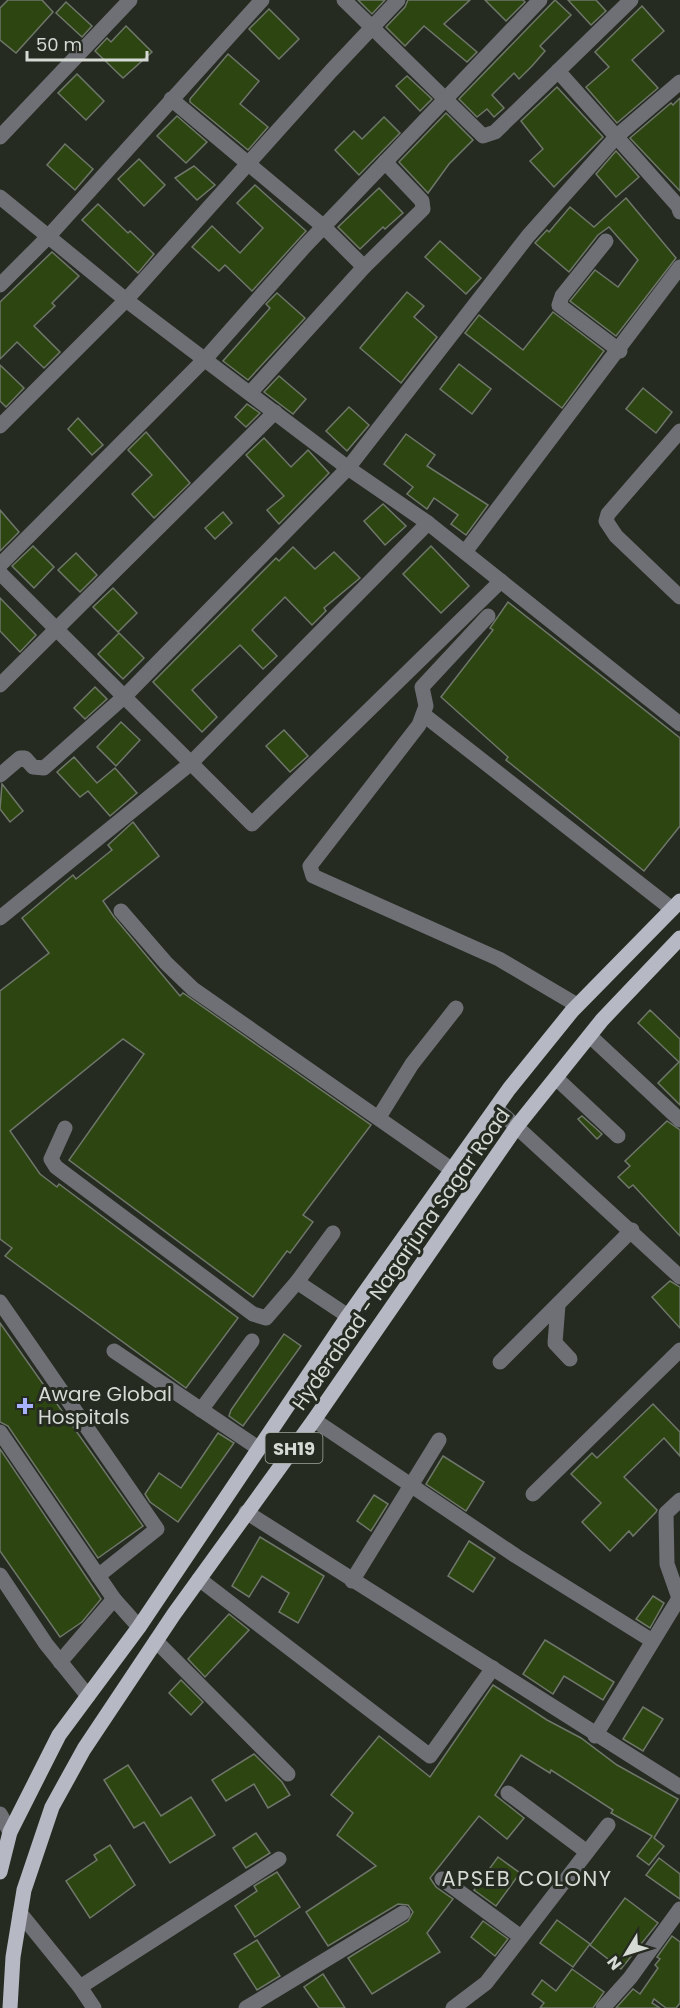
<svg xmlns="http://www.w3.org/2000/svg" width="680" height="2008" viewBox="0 0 680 2008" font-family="Poppins,sans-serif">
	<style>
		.building { fill: #2d4511; stroke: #6f766a; stroke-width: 1.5 }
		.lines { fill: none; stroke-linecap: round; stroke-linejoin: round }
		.minor { stroke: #6f7076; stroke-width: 15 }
		.major { stroke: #b6b8c3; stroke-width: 15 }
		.poi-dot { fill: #a7b1fc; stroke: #252b21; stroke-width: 2 }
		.labels { text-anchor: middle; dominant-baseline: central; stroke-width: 6; stroke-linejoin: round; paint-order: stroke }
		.shield { fill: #252b21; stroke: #a1a69e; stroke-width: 1.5 }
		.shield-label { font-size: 18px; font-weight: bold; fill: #d6dad4 }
		.street-label { font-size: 20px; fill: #d6dad4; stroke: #252b21 }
		.poi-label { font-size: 20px; fill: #d6dad4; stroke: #252b21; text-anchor: start }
		.neighbourhood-label { font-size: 21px; letter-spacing: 1.5px; fill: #d6dad4; stroke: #252b21 }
	</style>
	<rect width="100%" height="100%" fill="#252b21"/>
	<g class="building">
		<path d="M8,0H42L53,12L16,53L0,40V8Z"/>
		<path d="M358,0H385L372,14Z"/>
		<path d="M408,0H470L444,24L477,52L467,62L424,26L405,46L386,27L405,7Z"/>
		<path d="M485,0H523L525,2L506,21Z"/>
		<path d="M555,0L571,15L540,46L545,51L532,66L519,79L514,73L492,95L504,108L494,117L487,109L477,117L459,99Z"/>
		<path d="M568,0H596L606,11L591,25Z"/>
		<path d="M66,2L92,26L82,37L56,13Z"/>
		<path d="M642,6L664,31L632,60L658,88L617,123L586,87L609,67L595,52Z"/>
		<path d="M269,9L299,39L279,59L249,29Z"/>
		<path d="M126,26L152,52L123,78L95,51L107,38L111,42Z"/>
		<path d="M228,54L259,81L240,104L268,127L248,150L190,102V99Z"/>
		<path d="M77,74L104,101L86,120L58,93Z"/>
		<path d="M407,76L432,99L420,111L396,86Z"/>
		<path d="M557,87L603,137L554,187L530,161L543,149L521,121Z"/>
		<path d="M680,98V191L630,138L671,103L673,105Z"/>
		<path d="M446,113L473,140L449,164L428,193L399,162Z"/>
		<path d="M177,116L207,142L186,163L157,136Z"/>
		<path d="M384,117L400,133L359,175L335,150L354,131L362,139Z"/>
		<path d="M65,144L93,169L75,190L47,165Z"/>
		<path d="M616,151L639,177L616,197L596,174Z"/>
		<path d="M139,159L165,185L144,206L118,179Z"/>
		<path d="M194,166L215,185L197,200L175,178Z"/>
		<path d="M255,185L306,231L252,291L225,265L219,271L192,247L212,226L240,253L263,228L237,203Z"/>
		<path d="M379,188L403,213L385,229L383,227L360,249L338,227Z"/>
		<path d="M626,198L676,258L616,336L570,301L595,270L618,287L638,260L609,227L598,235L569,272L535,243L547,230L549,232L570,207L594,227Z"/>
		<path d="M98,204L128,233L130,231L154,254L138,273L82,220Z"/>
		<path d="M440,241L481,278L466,294L425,257Z"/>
		<path d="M52,252L79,276L52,303L55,306L34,326L60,352L44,368L17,342L0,359V302Z"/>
		<path d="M407,292L424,306L414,317L437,337L401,383L360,348Z"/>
		<path d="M277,293L305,318L248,380L223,361L270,308L266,304Z"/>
		<path d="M553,312L604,351L562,408L465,333L479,315L523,350Z"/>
		<path d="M459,364L491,389L472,414L440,389Z"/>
		<path d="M0,365L24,388L6,407L0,401Z"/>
		<path d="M279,376L306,399L293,414L264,392Z"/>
		<path d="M643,388L672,412L656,433L626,409Z"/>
		<path d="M247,404L260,413L246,427L235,417Z"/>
		<path d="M349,407L369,425L347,451L326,431Z"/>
		<path d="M78,418L103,445L92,455L68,429Z"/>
		<path d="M146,432L190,483L154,518L132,494L152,475L128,450Z"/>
		<path d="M406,434L435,455L427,466L488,505L466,535L451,524L458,515L434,498L427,509L407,494L413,487L384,464Z"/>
		<path d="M264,438L291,467L308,450L329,473L279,524L267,510L284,496L246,455Z"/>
		<path d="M383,504L406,526L385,545L364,521Z"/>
		<path d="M0,510L19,532L0,551Z"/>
		<path d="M223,512L232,523L215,539L205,528Z"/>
		<path d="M33,546L54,567L34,588L12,566Z"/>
		<path d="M431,546L469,586L441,613L403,574Z"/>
		<path d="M293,547L315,569L334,552L360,578L324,608L326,611L312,625L285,597L252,630L277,656L263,669L240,645L192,690L217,717L202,732L153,682L276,558L279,561Z"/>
		<path d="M76,553L97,575L80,592L58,570Z"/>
		<path d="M113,588L137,613L118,632L93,607Z"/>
		<path d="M0,598L36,635L20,652L0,631Z"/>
		<path d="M508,602L680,738V826L644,871L506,760L508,757L441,697L493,630L490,628Z"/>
		<path d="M119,633L144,658L123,679L98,654Z"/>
		<path d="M95,687L107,699L85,719L74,708Z"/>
		<path d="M121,722L140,740L116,766L97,747Z"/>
		<path d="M284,730L308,756L290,772L266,746Z"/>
		<path d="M74,757L97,783L115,768L137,793L110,816L88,791L80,797L57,772Z"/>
		<path d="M2,784L23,811L10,822L0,809Z"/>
		<path d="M133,822L159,856L103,901L114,917L180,996L183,993L371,1125L303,1215L313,1222L290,1253L287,1251L253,1297L69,1160L144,1054L123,1039L10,1131L40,1174L57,1187L59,1184L238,1318L186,1388L5,1256L12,1248L0,1239V991L49,953L22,918L73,875L76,879L112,850L108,845Z"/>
		<path d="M650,1010L680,1039V1105L658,1083L679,1062L638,1023Z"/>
		<path d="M582,1116L602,1134L597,1139L578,1119Z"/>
		<path d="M667,1121L680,1130V1236L633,1185L629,1188L618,1177L630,1166L625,1161Z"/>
		<path d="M670,1281L680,1287V1328L652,1297Z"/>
		<path d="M0,1323L143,1526L98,1558L8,1426L0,1422Z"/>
		<path d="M284,1334L301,1346L243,1426L229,1416L231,1410Z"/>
		<path d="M653,1404L680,1432V1456L664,1438L624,1477L657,1510L656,1512L633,1536L629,1531L610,1551L582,1522L601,1503L571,1474L592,1453L597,1458Z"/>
		<path d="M218,1433L234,1443L178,1522L150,1502L145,1494L159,1473L181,1488Z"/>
		<path d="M0,1449L101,1599L82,1622L60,1637L0,1551Z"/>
		<path d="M443,1456L484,1482L466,1511L426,1484Z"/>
		<path d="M374,1495L388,1504L371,1531L357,1521Z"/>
		<path d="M260,1537L324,1576L298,1623L279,1612L289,1593L262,1576L249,1597L232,1586Z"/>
		<path d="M469,1541L495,1558L473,1592L448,1576Z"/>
		<path d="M653,1596L664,1603L650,1628L636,1619Z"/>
		<path d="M229,1614L249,1630L205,1677L188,1659Z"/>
		<path d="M545,1640L614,1682L603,1700L564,1676L553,1694L523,1674Z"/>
		<path d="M181,1680L203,1702L191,1715L169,1693Z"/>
		<path d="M493,1685L547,1720L581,1738L617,1765L678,1799L654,1838L664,1846L649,1865L637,1856L652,1836L611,1813L613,1810L551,1770L550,1773L521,1755L495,1795L524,1818L507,1839L479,1816L430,1878L436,1887L453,1899L427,1933L440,1952L372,1994L348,1958L408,1921L413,1912L408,1905L398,1904L328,1946L306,1912L376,1866L337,1835L353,1813L331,1795L379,1736L430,1777Z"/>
		<path d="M643,1707L663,1719L643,1751L623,1739Z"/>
		<path d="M254,1754L282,1782L290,1795L268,1808L254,1784L226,1801L212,1780Z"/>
		<path d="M128,1765L161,1816L191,1797L215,1835L170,1863L144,1822L134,1828L104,1780Z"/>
		<path d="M256,1833L270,1853L246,1868L233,1848Z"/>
		<path d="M110,1845L135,1885L90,1918L66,1881L97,1860L94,1855Z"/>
		<path d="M498,1857L520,1873L496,1906L474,1890Z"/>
		<path d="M659,1858L680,1874V1899L646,1875Z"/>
		<path d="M277,1872L300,1907L255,1937L235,1906L257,1891L254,1886Z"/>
		<path d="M625,1898L658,1923L621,1969L590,1945Z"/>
		<path d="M557,1920L590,1944L573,1967L540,1943Z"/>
		<path d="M483,1921L508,1939L495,1956L471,1937Z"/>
		<path d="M672,1936L680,1942V2003L676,2008H666L654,1999L652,2003L660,2008H616L633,1989L640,1994L658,1968L655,1965L660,1959L657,1957Z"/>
		<path d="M257,1940L280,1976L257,1990L234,1954Z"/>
		<path d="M572,1969L604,1992L593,2008H540L544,2003L532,1994L542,1980L556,1991Z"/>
		<path d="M323,1974L345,2008H319L304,1987Z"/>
	</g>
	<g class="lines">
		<g class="minor">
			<path d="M344,0L483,136L495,132L558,71"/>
			<path d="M631,0L558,71L678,206L680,212"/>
			<path d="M171,99L324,227L364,267"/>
			<path d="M0,137L130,0"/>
			<path d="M0,197L126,300L348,468L428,523L680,724"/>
			<path d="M606,241L562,296L559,305L620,351"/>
			<path d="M0,285L47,238L262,0"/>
			<path d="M250,393L364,267L423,209L422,201L385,162"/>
			<path d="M0,426L126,300L331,71L398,0"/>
			<path d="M680,431L608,514L606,521L616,536L680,597"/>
			<path d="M465,552L680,267"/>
			<path d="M0,565L206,358L305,246L540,0"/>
			<path d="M0,573L252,824L501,581"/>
			<path d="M488,616L422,687L426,706L419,725L310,866L313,876L499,959L577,1005"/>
			<path d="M0,685L275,412"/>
			<path d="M424,715L672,909"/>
			<path d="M0,775L20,758H25L33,767L44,768L125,696L348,468L528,236L617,136L680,82"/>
			<path d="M121,911L166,963L193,989L451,1169"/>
			<path d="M0,918L190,764L428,523"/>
			<path d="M590,1036L680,1120"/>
			<path d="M556,1078L618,1136"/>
			<path d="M496,1108L680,1277"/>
			<path d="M379,1117L412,1064L456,1008"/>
			<path d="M65,1128L51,1159L56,1167L253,1314L266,1318L297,1282L348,1316"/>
			<path d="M297,1282L333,1233"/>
			<path d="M0,1302L157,1529L98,1576"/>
			<path d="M558,1305L555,1343L570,1359"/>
			<path d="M114,1351L258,1448"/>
			<path d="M500,1362L632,1230"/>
			<path d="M201,1410L252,1341"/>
			<path d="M314,1420L516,1556L651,1640"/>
			<path d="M0,1432L114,1599L139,1627"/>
			<path d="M533,1494L680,1350"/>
			<path d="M680,1500L666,1513L667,1564L680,1601"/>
			<path d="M246,1512L680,1787"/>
			<path d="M0,1575L46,1644L88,1696"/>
			<path d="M199,1579L430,1756L493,1668"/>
			<path d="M352,1581L439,1440"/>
			<path d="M156,1641L288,1774"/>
			<path d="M60,1662L114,1599"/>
			<path d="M595,1736L678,1600"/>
			<path d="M508,1793L587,1852"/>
			<path d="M0,1814L10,1832"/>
			<path d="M442,1879L521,1937"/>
			<path d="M20,1913L80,1987L94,2008"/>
			<path d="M80,1987L279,1859"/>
			<path d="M246,2008L403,1913"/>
			<path d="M453,2008L486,1983L608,1825"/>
			<path d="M603,2008L630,1978L680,1909"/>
		</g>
		<g class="major">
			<path d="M0,1872L10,1832L59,1735L139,1627L348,1316L509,1089L572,1011L680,901"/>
			<path d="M10,2008L13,1957L24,1890L52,1807L84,1749L174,1614L314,1420L517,1126L602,1020L680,938"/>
		</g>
	</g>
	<path class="poi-dot" d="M22 1397h6v6h6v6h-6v6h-6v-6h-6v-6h6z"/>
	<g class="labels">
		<rect class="shield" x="265.5" y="1433" width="57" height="30" rx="4.5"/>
		<g class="shield-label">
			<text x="294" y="1448">SH19</text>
		</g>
		<g class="street-label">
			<text transform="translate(401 1259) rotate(-55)">Hyderabad - Nagarjuna Sagar Road</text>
		</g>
		<g class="poi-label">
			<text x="38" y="1394">Aware Global<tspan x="38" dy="23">Hospitals</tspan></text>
		</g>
		<g class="neighbourhood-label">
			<text x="527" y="1878">APSEB COLONY</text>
		</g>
	</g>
	<g transform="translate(626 1954) rotate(232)" stroke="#252b21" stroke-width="4.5" paint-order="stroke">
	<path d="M0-4.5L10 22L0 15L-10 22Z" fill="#d6dad4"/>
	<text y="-9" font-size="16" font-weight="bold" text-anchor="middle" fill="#d6dad4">N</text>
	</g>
	<path d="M27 51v9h120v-9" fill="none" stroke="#d6dad4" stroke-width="3"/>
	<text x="36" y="51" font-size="18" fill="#d6dad4" stroke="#252b21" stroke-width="4.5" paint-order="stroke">50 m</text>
</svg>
